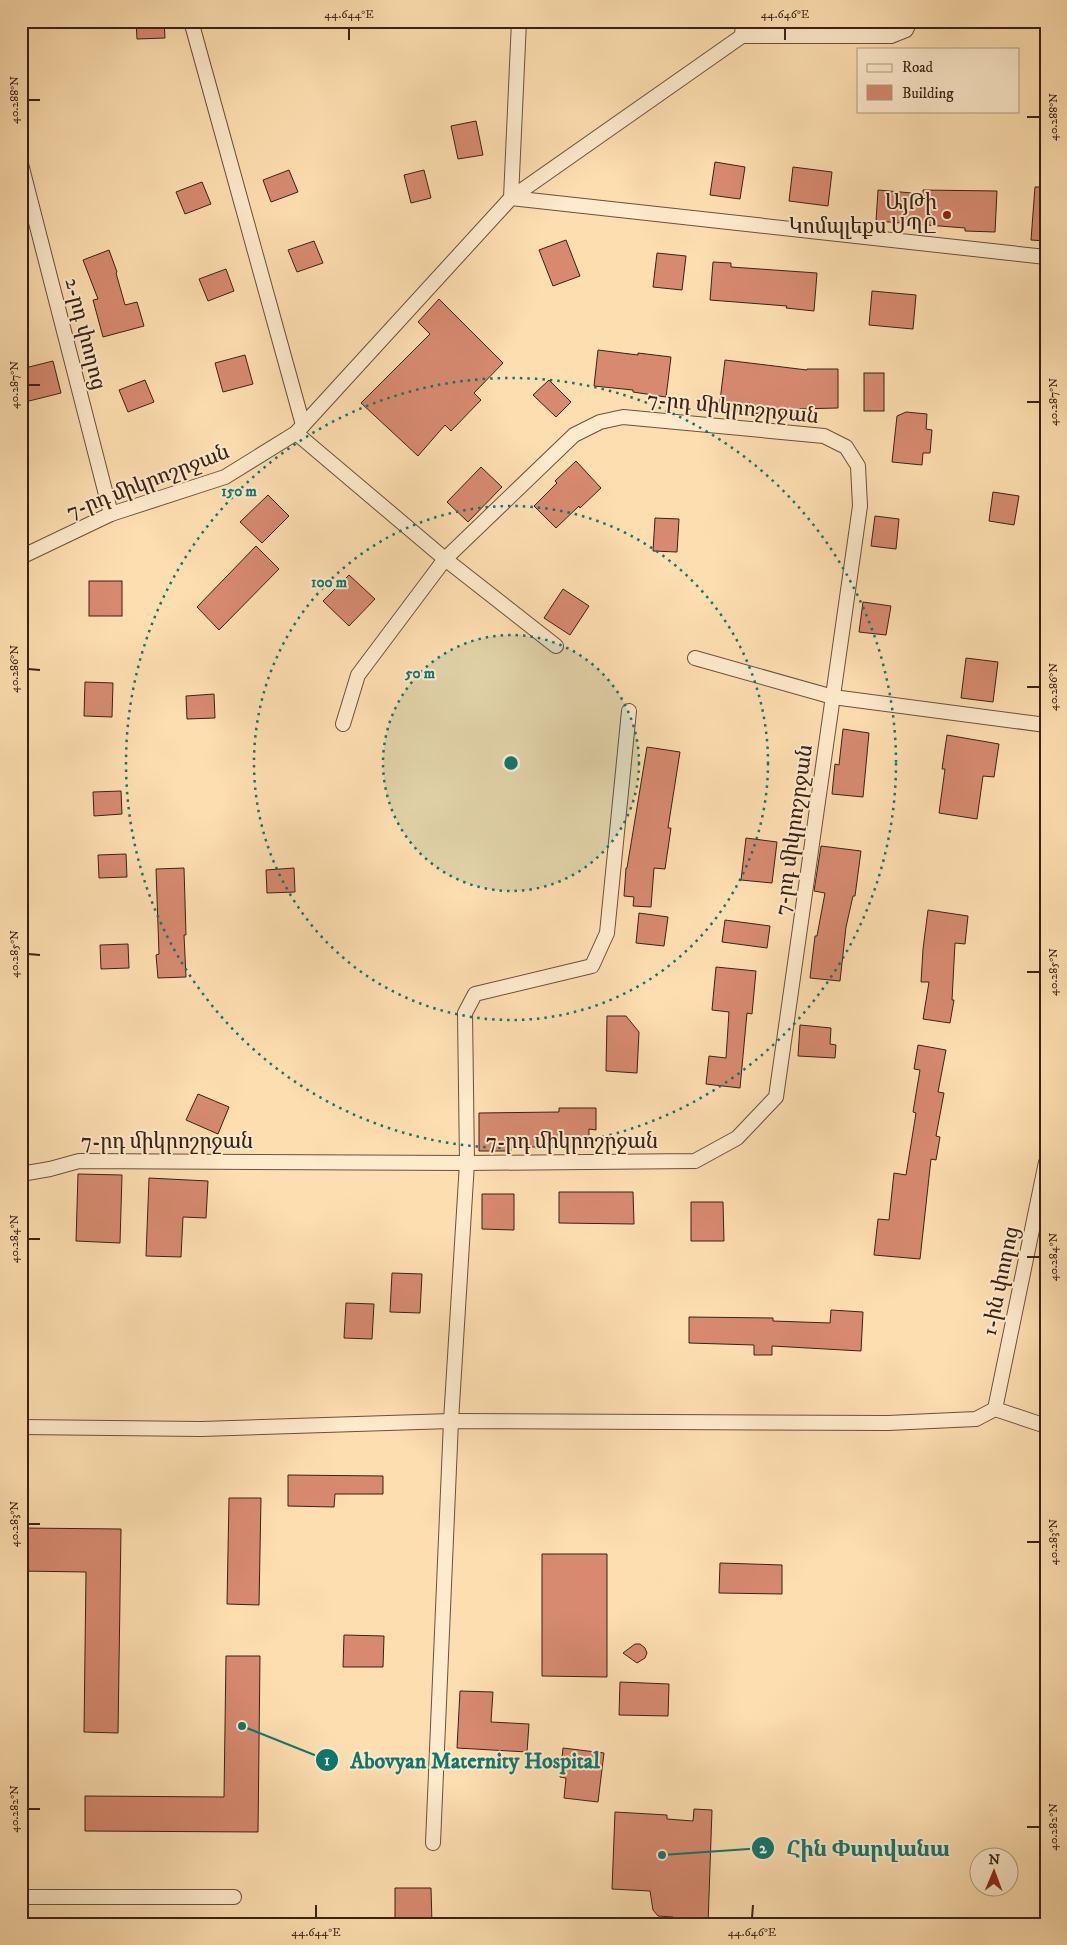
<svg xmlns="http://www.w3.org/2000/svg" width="1067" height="1945" viewBox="0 0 1067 1945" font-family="'IM FELL DW Pica','Noto Serif Armenian',serif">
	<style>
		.building { fill: #d78a70; stroke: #3a2115 }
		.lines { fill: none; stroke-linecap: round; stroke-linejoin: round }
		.minor-casing { stroke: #6b503c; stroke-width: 16 }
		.minor { stroke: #feeacc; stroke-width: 14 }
		.ticks { fill: none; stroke: #3a2115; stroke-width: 2 }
		.ring { fill: none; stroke: #0f766e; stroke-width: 2.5; stroke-dasharray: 2.5 5 }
		.poi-dot { fill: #8f2418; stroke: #feeacc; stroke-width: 2 }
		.labels { text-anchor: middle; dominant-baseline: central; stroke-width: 4; stroke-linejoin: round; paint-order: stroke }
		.poi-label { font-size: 21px; fill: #3a2115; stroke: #feeacc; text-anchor: end }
		.street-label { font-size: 21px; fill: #3a2115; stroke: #feeacc }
		.centre { fill: #0f766e; stroke: #feeacc; stroke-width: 2.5 }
		.ring-label { font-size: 15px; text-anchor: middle; font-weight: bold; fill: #0f766e; stroke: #feeacc; stroke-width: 4; stroke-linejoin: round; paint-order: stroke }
		.leader { fill: none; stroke: #0f766e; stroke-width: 2 }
		.callout-dot { fill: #0f766e; stroke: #feeacc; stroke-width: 2 }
		.mark-label { font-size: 15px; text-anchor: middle; font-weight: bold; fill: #fff }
		.callout-label { font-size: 22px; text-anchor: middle; font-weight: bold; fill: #0f766e; stroke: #feeacc; stroke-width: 4; stroke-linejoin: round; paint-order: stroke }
		.neatline { fill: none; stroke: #3a2115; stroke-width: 2 }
		.ticks-label { font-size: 12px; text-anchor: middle; fill: #3a2115 }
	</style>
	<rect width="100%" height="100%" fill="#fddeb0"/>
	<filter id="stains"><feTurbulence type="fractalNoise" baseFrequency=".004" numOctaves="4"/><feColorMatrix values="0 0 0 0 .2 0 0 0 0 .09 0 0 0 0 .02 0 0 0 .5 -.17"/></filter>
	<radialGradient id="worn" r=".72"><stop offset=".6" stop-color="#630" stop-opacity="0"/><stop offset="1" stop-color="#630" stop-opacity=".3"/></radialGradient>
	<g class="building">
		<path d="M136,21H164L165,38L137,39Z"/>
		<path d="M476,121L483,155L458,159L451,126Z"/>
		<path d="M715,162L745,167L740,199L710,195Z"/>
		<path d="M793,167L832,172L828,206L789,201Z"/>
		<path d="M289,170L298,192L271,202L263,180Z"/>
		<path d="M424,170L431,198L411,203L404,175Z"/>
		<path d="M202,182L211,204L185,214L176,192Z"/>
		<path d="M1035,187H1046V241L1031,240Z"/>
		<path d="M878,190L923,194V190L997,191L995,232L965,231V228L876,221Z"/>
		<path d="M566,240L580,276L553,286L539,250Z"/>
		<path d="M314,241L323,263L297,272L288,250Z"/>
		<path d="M109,250L117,272L116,273L125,305L137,302L144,326L103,337L93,300L98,299L83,260Z"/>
		<path d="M657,253L686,256L682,290L653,287Z"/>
		<path d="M713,262L731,263V267L817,273L814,311L786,308L787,306L710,300Z"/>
		<path d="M226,269L234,291L208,301L199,279Z"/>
		<path d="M872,291L916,295L913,329L869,325Z"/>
		<path d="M439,299L503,363L474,393L481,400L451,431L445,425L418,456L361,403L430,334L418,322Z"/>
		<path d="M598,350L638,355V353L671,357L666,397L633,392V390L594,386Z"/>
		<path d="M245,355L253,384L223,392L215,363Z"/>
		<path d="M725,360L807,370V369H838V408L796,409L794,418L719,409Z"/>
		<path d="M53,361L61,393L25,402L21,387V369Z"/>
		<rect x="864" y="373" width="20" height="38"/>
		<path d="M145,380L154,402L128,412L119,390Z"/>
		<path d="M549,380L571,402L556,417L533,395Z"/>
		<path d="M906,412L927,414L926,429L932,430L930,453H923L922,465L892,462L897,416Z"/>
		<path d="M576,461L601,488L580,508L579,506L556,528L534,506L557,483L555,481Z"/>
		<path d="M481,467L502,487L468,522L447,502Z"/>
		<path d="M993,492L1019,496L1014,525L989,521Z"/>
		<path d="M268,495L289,516L262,543L240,522Z"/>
		<path d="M875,516L899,519L896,549L871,546Z"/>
		<path d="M655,518L679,519L677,552L653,551Z"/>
		<path d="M256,546L279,569L219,630L197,607Z"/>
		<path d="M349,575L375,599L349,626L323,601Z"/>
		<rect x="89" y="581" width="33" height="35"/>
		<path d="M563,589L589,606L570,635L544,618Z"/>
		<path d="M863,602L891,606L886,635L859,632Z"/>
		<path d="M966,658L998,662L993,702L961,698Z"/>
		<path d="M85,682L113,683L112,717L84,716Z"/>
		<path d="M214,694L215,718L187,719L186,696Z"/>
		<path d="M843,729L869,733L863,797L832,794L835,764L839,765Z"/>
		<path d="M947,735L999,744L994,777L983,776L977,819L939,813L945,769H942Z"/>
		<path d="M647,747L680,752L668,828H671L665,869L654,868L651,907L633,906L634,897L624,896L626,868H627Z"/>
		<path d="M121,791L122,814L94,816L93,792Z"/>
		<path d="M746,838L777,842L772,883L741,880Z"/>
		<path d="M821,846L861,851L855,896H853L846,927L840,981L810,978L815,936H817L825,893L814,891Z"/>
		<path d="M126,854L127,877L99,878L98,855Z"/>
		<path d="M184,868L186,935H184L186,977L158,978L156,955L159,954L156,869Z"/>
		<path d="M294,868L295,892L267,893L266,870Z"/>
		<path d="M928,910L968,916L965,944L955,943L952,1000H954L950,1023L923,1019L929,982H921L923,949Z"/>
		<path d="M639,913L668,917L664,946L636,943Z"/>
		<path d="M725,920L770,926L767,948L722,942Z"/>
		<path d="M128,944L129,968L101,969L100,945Z"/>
		<path d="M716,967L756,971L752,1014L747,1013L740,1088L706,1084L709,1056L726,1058L729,1012L712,1010Z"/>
		<path d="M607,1016H626L639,1032L637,1073L606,1071Z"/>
		<path d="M800,1025L831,1028L830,1044L836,1045L835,1058L798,1056Z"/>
		<path d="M918,1045L946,1050L938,1092L944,1093L936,1136L940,1137L936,1160L931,1159L920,1259L874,1255L878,1219L889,1220L894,1173L906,1175L916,1113L913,1112L920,1070L914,1069Z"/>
		<path d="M198,1094L229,1107L218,1134L186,1120Z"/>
		<path d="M559,1108H596V1130L589,1129V1147H511V1151H479V1113L559,1112Z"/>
		<path d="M78,1174L122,1175L120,1243L76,1241Z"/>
		<path d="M149,1178L208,1181L206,1218L183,1217L181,1257L146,1256Z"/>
		<path d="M559,1192H633L634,1224L559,1223Z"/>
		<path d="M482,1194H514V1230L482,1229Z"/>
		<path d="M691,1202H723L724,1241H691Z"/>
		<path d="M392,1273L422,1274L420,1313L390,1312Z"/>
		<path d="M346,1303L374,1304L372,1339L344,1338Z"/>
		<path d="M831,1310L863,1312L861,1351L772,1346V1355H754V1345L689,1343V1317L773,1318V1321L830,1323Z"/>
		<path d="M288,1475L383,1476V1494H335L334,1507L288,1506Z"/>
		<path d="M229,1498H261L259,1605L227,1604Z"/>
		<path d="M21,1528L121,1529L118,1733L84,1732L86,1572L21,1571Z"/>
		<path d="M542,1554H607V1677L542,1676Z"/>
		<path d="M720,1563L782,1565V1594L719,1593Z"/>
		<path d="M344,1635L384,1636L383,1667H343Z"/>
		<path d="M635,1644H640L645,1648L647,1653L645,1658L637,1663L623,1653Z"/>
		<path d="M226,1656H260L258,1832L85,1831V1796L224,1797Z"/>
		<path d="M620,1682L669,1684L668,1716L619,1715Z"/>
		<path d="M460,1691L493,1692L491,1722L529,1724L527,1752L457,1748Z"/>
		<path d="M563,1748L604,1753L598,1802L564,1798L566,1778L560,1777Z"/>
		<path d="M694,1809L712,1810L708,1924H673V1917L658,1916L653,1910L650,1891L612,1889L615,1812L667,1815V1819L693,1821Z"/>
		<path d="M395,1888H431L432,1924H395Z"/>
	</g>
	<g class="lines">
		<g class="minor-casing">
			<g id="minor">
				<path d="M191,21L303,425"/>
				<path d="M519,21L511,198L742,36L743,21"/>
				<path d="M742,36H891L906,30L910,21"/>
				<path d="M21,164L111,514"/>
				<path d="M296,433L445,559L556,646"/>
				<path d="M21,557L111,514L225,477L296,433L511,198L1046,257"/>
				<path d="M695,658L833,697L1046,725"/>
				<path d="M21,1174L50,1169L79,1161L467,1163L695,1161L737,1138L776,1097L860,506L858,466L846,447L824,436L623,417L600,422L574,435L445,559L358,675L343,724"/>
				<path d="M995,1409L1046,1162"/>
				<path d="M21,1427L201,1429L451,1421L888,1423L976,1419L995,1409L1046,1426"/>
				<path d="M433,1843L451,1421L467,1163L465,1013L475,994L592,966L607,933L629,711"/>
				<path d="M21,1897H234"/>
			</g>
		</g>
		<use href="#minor" class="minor"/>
	</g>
	<path class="ticks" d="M349,40V28M785,40V28M28,100H40M1027,117H1040M28,385H40M1027,402H1040M28,669L40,670M1027,687H1040M28,954L40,955M1027,972H1040M28,1239H40M1027,1257H1040M28,1524H40M1027,1542H1040M28,1809H40M1027,1827H1040M316,1918V1905M752,1918L753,1905"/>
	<circle cx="511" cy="763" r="128" fill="#0f766e" fill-opacity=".12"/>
	<g class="ring">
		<circle cx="511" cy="763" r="128"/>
		<circle cx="511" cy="763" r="257"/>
		<circle cx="511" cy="763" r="385"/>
	</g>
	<circle class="poi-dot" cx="947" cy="215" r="5"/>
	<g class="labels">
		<g class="poi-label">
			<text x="937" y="203">ԱյԹի<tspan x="937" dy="24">Կոմպլեքս ՍՊԸ</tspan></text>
		</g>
		<g class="street-label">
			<text transform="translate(85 334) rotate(76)">2-րդ փողոց</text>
			<text transform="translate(733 408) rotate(6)">7-րդ միկրոշրջան</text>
			<text transform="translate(148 482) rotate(-21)">7-րդ միկրոշրջան</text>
			<text transform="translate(794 830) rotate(-82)">7-րդ միկրոշրջան</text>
			<text x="167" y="1142">7-րդ միկրոշրջան</text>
			<text x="572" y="1142">7-րդ միկրոշրջան</text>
			<text transform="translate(1001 1281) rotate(-78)">1-ին փողոց</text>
		</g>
	</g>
	<circle cx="511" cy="763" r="8" class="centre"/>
	<g class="ring-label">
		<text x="239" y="496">150 m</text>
		<text x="329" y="587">100 m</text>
		<text x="420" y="678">50 m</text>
	</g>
	<path class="leader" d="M242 1726L327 1760M662 1855L763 1848"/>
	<g class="callout-dot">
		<circle cx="242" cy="1726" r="5"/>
		<circle cx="662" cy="1855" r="5"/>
		<circle cx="327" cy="1760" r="12"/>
		<circle cx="763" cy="1848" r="12"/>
	</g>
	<g class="mark-label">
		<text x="327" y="1765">1</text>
		<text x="763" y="1853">2</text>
	</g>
	<g class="callout-label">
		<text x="475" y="1768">Abovyan Maternity Hospital</text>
		<text x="868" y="1856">Հին Փարվանա</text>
	</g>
	<rect width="1067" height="1945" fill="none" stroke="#fddeb0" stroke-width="55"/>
	<rect x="857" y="48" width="162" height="65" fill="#feeacc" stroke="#b09a83"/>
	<rect x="867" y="64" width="25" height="8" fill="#feeacc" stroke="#b09a83"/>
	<text x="902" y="72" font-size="15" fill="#3a2115">Road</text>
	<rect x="867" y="85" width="25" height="15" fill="#d78a70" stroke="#b09a83"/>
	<text x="902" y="98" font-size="15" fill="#3a2115">Building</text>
	<g transform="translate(994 1872) rotate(1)"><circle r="24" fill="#feeacc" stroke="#b09a83"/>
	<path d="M0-4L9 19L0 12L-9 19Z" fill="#8f2418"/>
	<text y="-8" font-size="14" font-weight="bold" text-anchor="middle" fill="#3a2115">N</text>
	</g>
	<rect x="28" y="28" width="1012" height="1890" class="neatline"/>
	<g class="ticks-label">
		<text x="349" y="18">44.644°E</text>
		<text x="785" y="18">44.646°E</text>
		<text transform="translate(14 100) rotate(-90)" y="4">40.288°N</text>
		<text transform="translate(1053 117) rotate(-90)" y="4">40.288°N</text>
		<text transform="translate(14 385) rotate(-90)" y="4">40.287°N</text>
		<text transform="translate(1053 402) rotate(-90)" y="4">40.287°N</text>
		<text transform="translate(14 669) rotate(-90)" y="4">40.286°N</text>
		<text transform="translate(1053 687) rotate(-90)" y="4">40.286°N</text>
		<text transform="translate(14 954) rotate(-90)" y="4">40.285°N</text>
		<text transform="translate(1053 972) rotate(-90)" y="4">40.285°N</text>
		<text transform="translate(14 1239) rotate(-90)" y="4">40.284°N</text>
		<text transform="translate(1053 1257) rotate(-90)" y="4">40.284°N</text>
		<text transform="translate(14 1524) rotate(-90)" y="4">40.283°N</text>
		<text transform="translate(1053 1542) rotate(-90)" y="4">40.283°N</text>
		<text transform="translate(14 1809) rotate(-90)" y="4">40.282°N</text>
		<text transform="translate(1053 1827) rotate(-90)" y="4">40.282°N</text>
		<text x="316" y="1936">44.644°E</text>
		<text x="752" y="1936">44.646°E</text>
	</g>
	<rect width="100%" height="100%" filter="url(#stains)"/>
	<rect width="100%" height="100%" fill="url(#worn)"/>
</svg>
